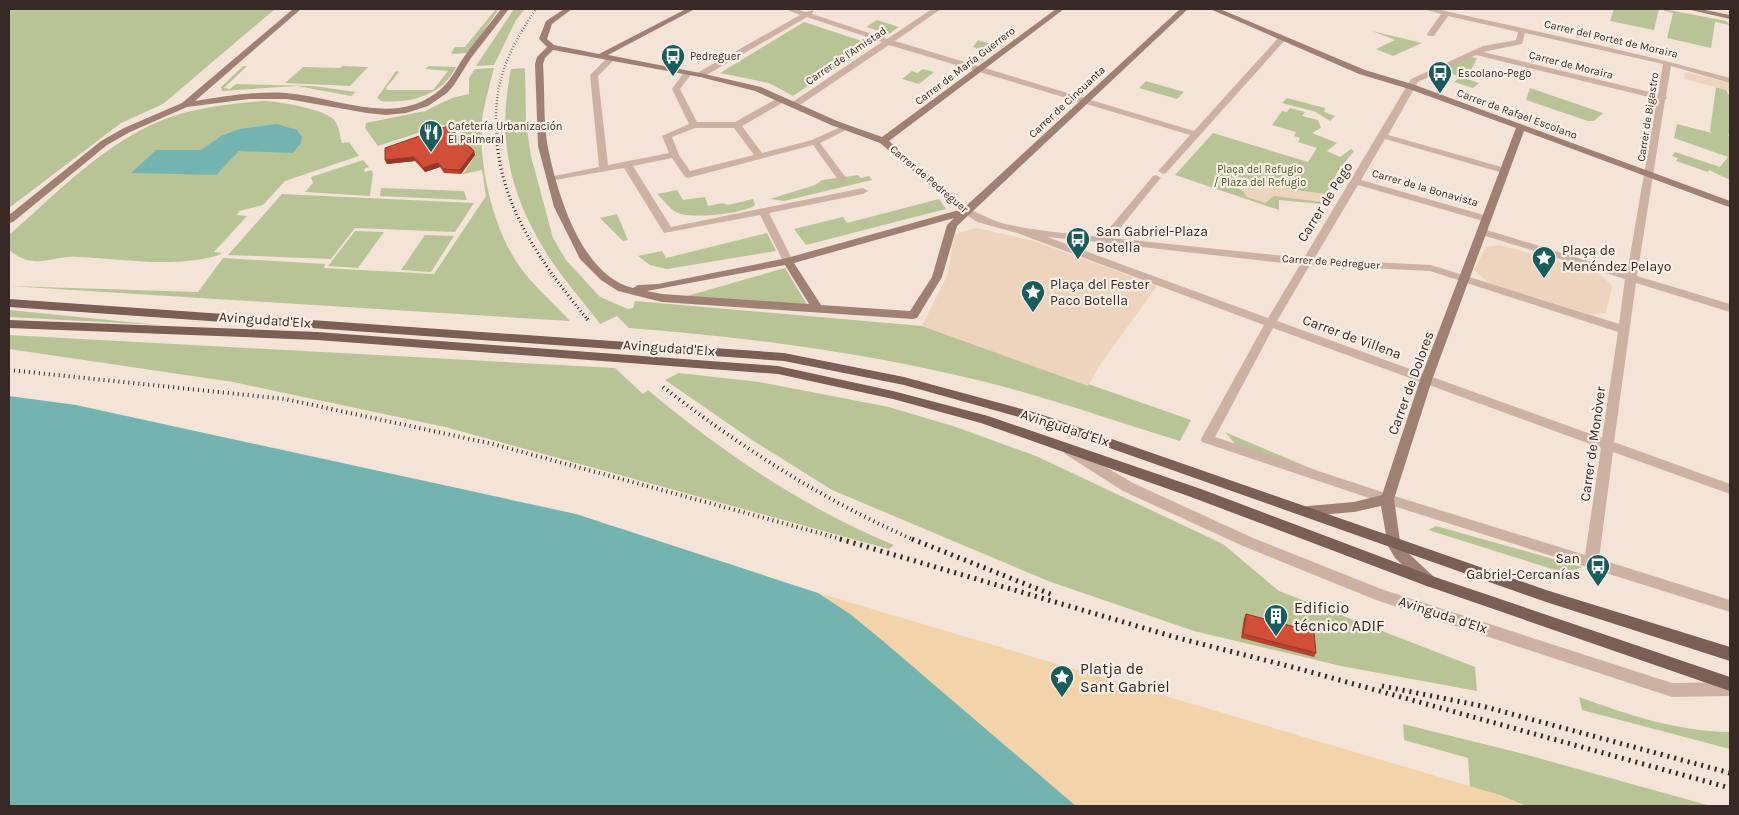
<svg xmlns="http://www.w3.org/2000/svg" width="1739" height="815" viewBox="0 0 1739 815" font-family="Karla,sans-serif">
	<style>
		.green { fill: #b9c496 }
		.sand { fill: #f3d3aa }
		.plaza { fill: #eed3bd }
		.water { fill: #74b4b0 }
		.lines { fill: none; stroke-linecap: round; stroke-linejoin: round }
		.street { fill: #cdb2a3; fill-rule: evenodd }
		.secondary { fill: #a18074; fill-rule: evenodd }
		.primary { fill: #7b5e55; fill-rule: evenodd }
		.rail-far3 { stroke: #372926; stroke-width: 2.5; stroke-dasharray: 0.5 2.5; stroke-linecap: butt }
		.rail-far2 { stroke: #372926; stroke-width: 3; stroke-dasharray: 1 3; stroke-linecap: butt }
		.rail-far1 { stroke: #372926; stroke-width: 4; stroke-dasharray: 1 4; stroke-linecap: butt }
		.rail { stroke: #372926; stroke-width: 5; stroke-dasharray: 2 5; stroke-linecap: butt }
		.wall { fill: #b5432f }
		.shaded-wall { fill: #943726 }
		.building { fill: #d34e37; stroke: #943726 }
		.labels { text-anchor: middle; dominant-baseline: central; stroke-width: 4.5; stroke-linejoin: round; paint-order: stroke }
		.far-street-label { font-size: 11px; fill: #372926; stroke: #fbefe5 }
		.far-poi-label { font-size: 11px; fill: #372926; stroke: #fbefe5; text-anchor: start }
		.far-park-label { font-size: 11px; fill: #4b5827; stroke: #fbefe5 }
		.street-label { font-size: 14px; fill: #372926; stroke: #fbefe5 }
		.poi-label { font-size: 14px; fill: #372926; stroke: #fbefe5; text-anchor: start }
		.near-poi-label { font-size: 16px; fill: #372926; stroke: #fbefe5; text-anchor: start }
	</style>
	<rect width="100%" height="100%" fill="#f4e4d8"/>
	<g class="green">
		<path d="M9,9H275L163,104L121,123L9,208Z"/>
		<path d="M496,9H499L468,53L453,54L451,53L455,47H465Z"/>
		<path d="M514,9H525L516,20L494,65L476,66Z"/>
		<path d="M1614,9H1659L1654,30L1610,21Z"/>
		<path d="M1664,9L1726,21L1730,25L1715,22L1711,48L1667,38L1673,13L1664,11Z"/>
		<path d="M877,20L899,27L889,34L866,27Z"/>
		<path d="M804,22L871,44L793,96L769,83L720,73Z"/>
		<path d="M1372,31L1422,43L1393,56L1376,49L1395,40Z"/>
		<path d="M978,40L991,44L987,47L996,50L980,62L970,59L983,50L973,47Z"/>
		<path d="M1470,57L1477,58L1467,79L1479,83L1473,88L1454,82L1460,77L1442,70Z"/>
		<path d="M243,66H247L224,88L230,89L236,84L313,86L356,92L351,96L297,86L222,91L221,87Z"/>
		<path d="M342,66L368,67L350,86L285,83L303,67L340,68Z"/>
		<path d="M429,66L456,67C443,95 410,104 381,101L377,98L396,71L399,72L386,88L387,90H433L448,71L425,69Z"/>
		<path d="M494,68C490,83 486,98 483,113C476,156 492,224 516,261C527,280 554,303 570,321L9,286L198,292L223,258L325,264L324,268L434,274L486,196L482,170L463,174L476,154L459,135L458,127L442,125L378,146L365,128L366,123L425,111L452,98L469,94V78L475,69Z"/>
		<path d="M525,68L526,123L531,156L553,238L566,260L600,297L628,309L633,308L635,301L922,326L1191,420L1180,441C1113,421 1045,396 977,380C863,352 746,337 629,328L617,316L600,324C583,301 562,278 547,254C509,194 497,138 511,69Z"/>
		<path d="M923,69L934,72L919,84L902,79L912,71L917,73Z"/>
		<path d="M1146,81L1184,92L1177,99L1139,88Z"/>
		<path d="M1716,87L1726,90L1730,97V134H1728L1730,139V180L1709,170L1708,172L1676,161L1678,158L1672,156L1675,152L1720,167L1728,157L1674,138L1677,124L1712,133L1710,131Z"/>
		<path d="M1530,88L1603,113L1594,121H1588L1526,100Z"/>
		<path d="M1287,98L1325,108L1324,112L1335,116L1330,121L1316,112L1282,103Z"/>
		<path d="M263,101C277,101 327,109 335,121C339,126 340,137 342,143L349,142L359,156L285,181L263,205L239,211L237,215L247,216L214,252L222,253L216,256C169,268 126,259 78,257C51,255 36,272 9,250V235C57,193 105,142 165,119C196,107 230,104 263,101Z"/>
		<path d="M1290,108L1305,112L1302,116L1318,120L1321,128L1312,133L1337,143L1327,151L1340,157L1351,149L1354,151L1338,171L1321,204L1279,200V210L1175,175L1213,133L1308,162L1317,148L1298,142L1300,138L1294,136L1296,132L1272,125L1282,111L1287,112Z"/>
		<path d="M363,160L369,167L364,169L365,172L371,170L373,173L370,196L305,192L313,183L311,177Z"/>
		<path d="M858,175L861,178L869,176L872,180L784,201L770,199L815,185L822,180Z"/>
		<path d="M381,188L464,191L467,200L380,196Z"/>
		<path d="M677,190L683,200L705,197L708,206L722,203L728,205L753,199L755,205C744,214 691,219 678,213C669,209 664,200 657,194Z"/>
		<path d="M282,194L474,203L455,232L355,228L331,259L228,255Z"/>
		<path d="M939,199L946,209L806,245L794,229L843,217L847,223Z"/>
		<path d="M617,214L628,240L623,241L600,218Z"/>
		<path d="M355,231L384,232L358,268L328,266Z"/>
		<path d="M767,233L776,251L667,269L650,265L638,256L662,251L666,258Z"/>
		<path d="M425,235L454,236L431,272L401,270Z"/>
		<path d="M785,268L808,306L687,296Z"/>
		<path d="M9,310L159,325L9,317Z"/>
		<path d="M9,335L615,368L643,394L648,390C720,451 806,509 894,545L889,549L445,427L233,382L9,349Z"/>
		<path d="M679,373L759,382L889,407L956,427L1036,456L1223,544L1279,591L1475,667L1477,691L1341,666L1194,631L1048,581L832,490L752,440L665,380Z"/>
		<path d="M1225,432L1343,482L1240,450Z"/>
		<path d="M1436,526L1582,567L1565,573L1428,530Z"/>
		<path d="M1579,697C1629,715 1676,731 1730,732V749L1582,710Z"/>
		<path d="M1403,724L1520,753L1711,806H1526L1500,795L1470,787L1468,758L1404,740Z"/>
	</g>
	<path class="sand" d="M818,593L1500,795L1526,806H1076L883,641Z"/>
	<g class="plaza">
		<path d="M1685,72L1730,83V91L1684,79Z"/>
		<path d="M1245,178L1274,187L1326,194L1322,202L1274,196L1265,203L1247,197L1243,191L1230,185L1234,179Z"/>
		<path d="M977,228L1034,241L1157,286L1099,366L1088,386L922,326L947,276L955,234Z"/>
		<path d="M1501,245L1600,274L1612,286L1606,313L1589,314L1489,283L1474,270L1486,247Z"/>
	</g>
	<g class="water">
		<path d="M277,124L297,130L302,137L301,143L293,153L239,151L216,175L131,173L156,150H201L221,136L239,129Z"/>
		<path d="M9,396L76,405L576,514L818,593L850,614L883,641L1076,806H9Z"/>
	</g>
	<g class="lines">
		<g class="street">
			<path d="M785,9H796L806,12L814,10L812,14L887,39L932,9H941L895,41L1194,131L1279,37L1286,39L1166,173L1163,174L1158,171L1160,169L1190,135L889,45L797,107H791V103L882,42L807,17L703,77H697V73L800,15Z"/>
			<path d="M1423,9H1436C1534,31 1633,51 1730,78V83L1671,66L1666,96L1667,98L1665,100L1637,276L1730,304V312L1636,283L1614,442L1730,484V494L1613,452L1599,559L1730,600V612L1387,504L1202,442L1201,439L1264,325L1017,233L977,222L961,211L962,209C969,207 989,219 998,222C1032,231 1067,233 1102,237L1153,176L1156,175L1161,178L1159,180L1112,238L1304,258L1411,79L1483,46L1516,40L1518,32L1448,16L1434,36H1428L1427,34L1441,14ZM1525,33L1663,64L1658,94L1483,52L1522,44ZM1476,55L1657,99L1627,273L1487,230H1479L1478,232L1479,234L1625,279L1619,324L1431,265L1314,259L1358,185L1483,221H1491V217L1361,180L1385,139L1503,173H1509V169L1388,135L1418,82ZM1047,237L1097,242V246L1101,247L1107,243L1300,265L1268,318ZM1310,265L1430,271L1618,332L1602,438L1277,321ZM1273,328L1601,448L1585,555L1388,494L1215,437Z"/>
			<path d="M609,56L616,58L598,76L608,165L669,153L662,136L689,124L672,89L685,71H688L692,73L680,89L697,122H735L778,98H784V102L742,126L762,153L812,140L845,125L852,127L820,143L847,179L842,182L839,181L813,145L688,178L685,177L672,158L633,166L671,227L863,188L868,191L863,194L769,213L793,261L788,264L783,261L760,215L664,233L624,168L549,181V177L599,167L590,75ZM695,128H734L754,155L690,171L679,155L672,137Z"/>
			<path d="M1070,446L1133,483L1253,538L1384,590L1672,683L1730,682V696L1672,697L1376,600L1243,546L1123,491L1065,454L1063,451L1065,448Z"/>
		</g>
		<g class="secondary">
			<path d="M293,9H301L195,101C225,96 256,91 286,93C338,97 397,129 442,88C452,79 457,67 464,57C476,40 489,25 501,9H509L471,58L454,85L447,93L428,106L406,113L386,115L367,113L287,99H249L187,107L130,132L107,145L13,222L9,223V215L101,141L124,128L182,103Z"/>
			<path d="M564,9H572L552,24L547,39L554,45L599,54L686,9H695L608,55L700,73L761,87L837,121L882,137L1056,9H1064L889,141L966,206L1180,9H1188L957,226L942,277L917,318L913,319L662,302L618,291L601,280L580,259L554,207L538,146L535,64L537,57L547,47L539,39L546,21ZM553,50L700,77L755,91L831,125L880,143L959,210L787,258L658,284L638,285L633,288C581,276 557,192 548,148C543,122 545,90 543,64L545,58ZM954,218L947,225L932,277L910,311L821,305L794,263ZM785,265L809,304L662,294L647,291Z"/>
			<path d="M1210,9H1220L1365,70L1415,85L1730,201V207L1726,206L1524,131L1432,380L1394,499L1400,541L1405,550L1434,577L1436,581L1434,585L1429,587L1424,585L1395,558L1388,546L1381,506L1354,512L1308,516L1303,515L1301,511L1303,507L1308,506L1354,502L1382,495L1420,380L1516,128L1409,89L1359,74Z"/>
			<path d="M1686,9H1700L1730,15V19Z"/>
		</g>
		<g class="primary">
			<path d="M9,299L784,353L904,377L1040,414L1546,590L1730,647V661L1546,602L1033,421L904,385L784,361L9,307Z"/>
			<path d="M9,320L317,332L778,366L893,391L988,416L1201,489L1432,576L1730,677V691L1424,585L1191,497L981,423L893,399L778,374L317,340L9,328Z"/>
		</g>
		<path class="rail-far3" d="M497,143C492,86 505,55 536,9"/>
		<path class="rail-far2" d="M497,141C502,210 545,268 588,320"/>
		<g class="rail-far1">
			<path d="M587,319L588,320"/>
			<path d="M9,370L285,399L493,444L845,540"/>
			<path d="M663,387C742,448 823,500 914,540"/>
		</g>
		<g class="rail">
			<path d="M840,539L1178,638L1296,668L1730,788"/>
			<path d="M912,539L1053,595"/>
			<path d="M1382,686L1482,706L1730,773"/>
		</g>
	</g>
	<g class="wall">
		<path d="M474,151L475,155L461,174L444,173L440,167L425,172L415,161L387,164L385,160Z"/>
		<path d="M1246,614L1316,653L1314,657L1241,638L1244,618Z"/>
	</g>
	<g class="shaded-wall">
		<path d="M474,151L475,155L461,174L460,170Z"/>
		<path d="M414,157L415,161L387,164L385,160Z"/>
		<path d="M438,163L440,167L425,172L423,168Z"/>
	</g>
	<g class="building">
		<path d="M448,126L474,151L460,170L443,169L438,163L423,168L414,157L385,160V148Z"/>
		<path d="M1246,614L1314,632L1316,653L1243,634Z"/>
	</g>
	<defs>
		<g id="bus-pin" transform="scale(1.25)"><path d="M0 17L-7.5 6A9.5 9.5 0 1 1 7.5 6Z" fill="#175d5b" stroke="#fbefe5"/><path d="M-5-6H5V4H4V6H2V4H-2V6H-4V4H-5ZM-3.5-4V0h7V-4ZM-3.5 1.2v1.5H-2V1.2ZM2 1.2v1.5H3.5V1.2Z" fill="#fff"/></g>
		<g id="restaurant-pin" transform="scale(1.25)"><path d="M0 17L-7.5 6A9.5 9.5 0 1 1 7.5 6Z" fill="#175d5b" stroke="#fbefe5"/><path d="M-5-6h1v4h1v-4h1v4h1v-4h1v5L-1.5 .5V6h-2V.5L-5-1ZM5-6V6H3V1.5H1.5Q1.5-4 5-6Z" fill="#fff"/></g>
		<g id="sight-pin" transform="scale(1.25)"><path d="M0 17L-7.5 6A9.5 9.5 0 1 1 7.5 6Z" fill="#175d5b" stroke="#fbefe5"/><path d="M0-6L1.8-2.2L6-1.7L2.9 1.2L3.7 5.4L0 3.3L-3.7 5.4L-2.9 1.2L-6-1.7L-1.8-2.2Z" fill="#fff"/></g>
		<g id="building-pin" transform="scale(1.25)"><path d="M0 17L-7.5 6A9.5 9.5 0 1 1 7.5 6Z" fill="#175d5b" stroke="#fbefe5"/><path d="M-4-6H4V6H1V3H-1V6H-4ZM-2.5-4.3h1.7v1.8h-1.7ZM.8-4.3h1.7v1.8H.8ZM-2.5-1h1.7V.8h-1.7ZM.8-1h1.7V.8H.8Z" fill="#fff"/></g>
	</defs>
	<g fill-rule="evenodd">
		<use href="#bus-pin" x="673" y="56"/>
		<use href="#bus-pin" x="1440" y="73"/>
		<use href="#restaurant-pin" x="431" y="132"/>
		<use href="#bus-pin" x="1078" y="239"/>
		<use href="#sight-pin" x="1544" y="258"/>
		<use href="#sight-pin" x="1033" y="292"/>
		<use href="#bus-pin" x="1598" y="566"/>
		<use href="#building-pin" x="1276" y="616"/>
		<use href="#sight-pin" x="1062" y="677"/>
	</g>
	<g class="labels">
		<g class="far-street-label">
			<text transform="translate(1611 39) rotate(13)">Carrer del Portet de Moraira</text>
			<text transform="translate(846 56) rotate(-34)">Carrer de l'Amistad</text>
			<text transform="translate(1571 65) rotate(14)">Carrer de Moraira</text>
			<text transform="translate(965 66) rotate(-37)">Carrer de María Guerrero</text>
			<text transform="translate(1067 102) rotate(-43)">Carrer de Cincuanta</text>
			<text transform="translate(1517 114) rotate(20)">Carrer de Rafael Escolano</text>
			<text transform="translate(1648 117) rotate(-81)">Carrer de Bigastro</text>
			<text transform="translate(929 179) rotate(40)">Carrer de Pedreguer</text>
			<text transform="translate(1425 188) rotate(16)">Carrer de la Bonavista</text>
			<text transform="translate(1331 262) rotate(4)">Carrer de Pedreguer</text>
		</g>
		<g class="far-poi-label">
			<text x="690" y="56">Pedreguer</text>
			<text x="1458" y="73">Escolano-Pego</text>
			<text x="448" y="126">Cafetería Urbanización<tspan x="448" dy="13">El Palmeral</tspan></text>
		</g>
		<g class="far-park-label">
			<text x="1260" y="169">Plaça del Refugio<tspan x="1260" dy="13">/ Plaza del Refugio</tspan></text>
		</g>
		<g class="street-label">
			<text transform="translate(1325 202) rotate(-58)">Carrer de Pego</text>
			<text transform="translate(265 320) rotate(4)">Avinguda d'Elx</text>
			<text transform="translate(1352 337) rotate(20)">Carrer de Villena</text>
			<text transform="translate(669 348) rotate(4)">Avinguda d'Elx</text>
			<text transform="translate(1411 383) rotate(-70)">Carrer de Dolores</text>
			<text transform="translate(1065 428) rotate(18)">Avinguda d'Elx</text>
			<text transform="translate(1593 444) rotate(-82)">Carrer de Monòver</text>
			<text transform="translate(1443 615) rotate(18)">Avinguda d'Elx</text>
		</g>
		<g class="poi-label">
			<text x="1096" y="231">San Gabriel-Plaza<tspan x="1096" dy="16">Botella</tspan></text>
			<text x="1562" y="250">Plaça de<tspan x="1562" dy="16">Menéndez Pelayo</tspan></text>
			<text x="1050" y="284">Plaça del Fester<tspan x="1050" dy="16">Paco Botella</tspan></text>
			<text x="1580" y="558" text-anchor="end">San<tspan x="1580" dy="16">Gabriel-Cercanías</tspan></text>
		</g>
		<g class="near-poi-label">
			<text x="1294" y="607">Edificio<tspan x="1294" dy="18">técnico ADIF</tspan></text>
			<text x="1080" y="668">Platja de<tspan x="1080" dy="18">Sant Gabriel</tspan></text>
		</g>
	</g>
	<rect width="1739" height="815" fill="none" stroke="#372926" stroke-width="20"/>
</svg>
